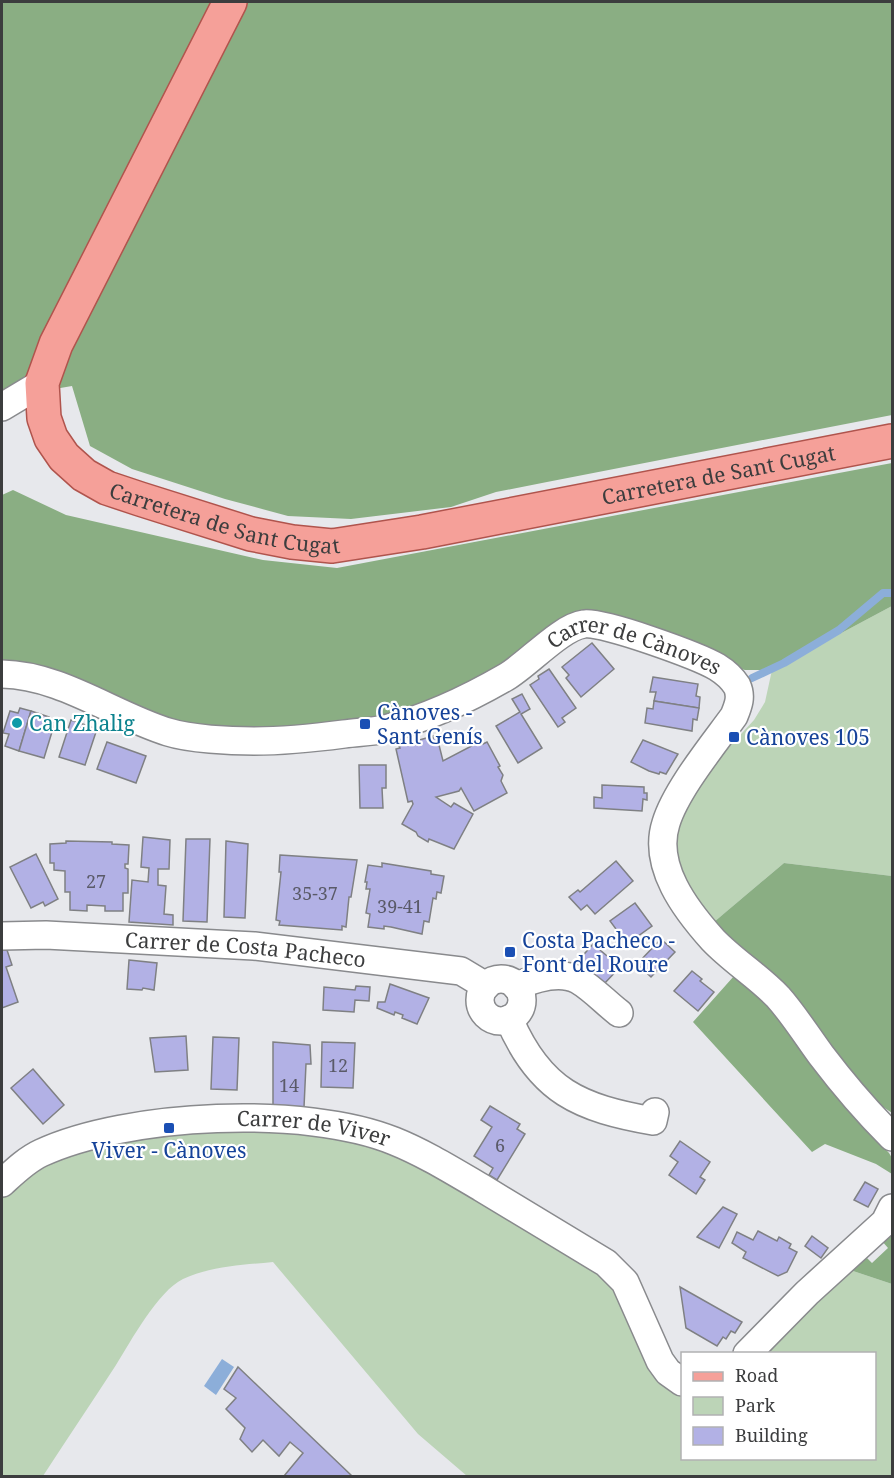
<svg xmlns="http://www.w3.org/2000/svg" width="894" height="1478" viewBox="0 0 894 1478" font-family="'Noto Serif',serif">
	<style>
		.green { fill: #bcd4b7 }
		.forest { fill: #8aae83 }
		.water { fill: #8caed9 }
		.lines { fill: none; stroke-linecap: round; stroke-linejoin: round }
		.stream { stroke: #8caed9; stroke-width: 8 }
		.building { fill: #b2b1e5; stroke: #7f8083; stroke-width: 1.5 }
		.minor-casing { stroke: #898a8d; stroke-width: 30 }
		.major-casing { stroke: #b0544d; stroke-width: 36 }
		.minor { stroke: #fff; stroke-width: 27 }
		.major { stroke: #f5a099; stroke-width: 33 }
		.culture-dot { fill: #0f9aa8; stroke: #fff; stroke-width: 2 }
		.transit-dot { fill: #1a4fb4; stroke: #fff; stroke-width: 2 }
		.labels { text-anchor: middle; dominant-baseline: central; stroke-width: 4.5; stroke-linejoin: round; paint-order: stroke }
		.number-label { font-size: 18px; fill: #5a5a68 }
		.street-label { font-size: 21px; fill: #3c3d3e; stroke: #fff }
		.transit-label { font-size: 21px; fill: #164399; stroke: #fff; text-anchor: start }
		.culture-label { font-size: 21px; fill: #0d838f; stroke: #fff; text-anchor: start }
	</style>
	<rect width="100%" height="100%" fill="#e7e8ec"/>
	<g class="green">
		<path d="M892,606V876L784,863L714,922L680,877L674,834L678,819L718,759L754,720L765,702L772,670Z"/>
		<path d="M257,1125L390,1146L593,1268L615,1290L682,1393V1458H874V1354L764,1353L850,1270L892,1284V1476H467L418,1434L273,1262C244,1265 211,1266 183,1279C158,1291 131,1341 116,1365C92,1402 67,1439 43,1476H2V1196L39,1164L129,1134Z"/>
	</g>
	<g class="forest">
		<path d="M2,2H892V415L547,482L496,492L451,507L351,519L288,516L225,499L132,469L90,446L72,386L2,398Z"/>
		<path d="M892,463V606L772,670H745L713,662L604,620L518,659L405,715L275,732L170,722L2,666V495L13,490L66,515L263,560L337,568Z"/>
		<path d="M784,863L892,876V1113L870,1098L714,922Z"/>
		<path d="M734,976L778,1015L845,1105L889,1153L892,1158V1174L876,1164L825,1144L812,1152L693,1022Z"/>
		<path d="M892,1231V1284L850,1270L865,1256L872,1263L888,1248L882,1241Z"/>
	</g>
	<path class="water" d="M222,1359L234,1367L216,1395L204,1386Z"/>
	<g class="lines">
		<path class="stream" d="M752,678L784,663L839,630L883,593H892"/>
	</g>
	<g class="building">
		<path d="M592,643L614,669L581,697L566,678L569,675L562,667Z"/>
		<path d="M549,669L576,708L562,718L565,722L558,727L530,685L539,679L538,676Z"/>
		<path d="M653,677L698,684L696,696L700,697L699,708L654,701L656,692H650Z"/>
		<path d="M522,694L530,709L521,714L542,748L518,763L496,726L520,712L512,699Z"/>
		<path d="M654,701L699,708L697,720L693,719L692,731L645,723L647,708L653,709Z"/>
		<path d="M20,708L31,711L19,751L5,746L9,734L3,733L10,711L18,713Z"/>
		<path d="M31,711L49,717L48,720L55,722L44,758L19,751Z"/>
		<path d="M71,720L97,729L85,765L59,757Z"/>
		<path d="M433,736V738L437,737L443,761L481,741L483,744L487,742L500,766L498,767L503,775L501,781L507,793L474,811L461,788L459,791L436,797L451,807L454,803L473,814L454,849L429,839L428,842L418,836L416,832L402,824L413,804L412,801L408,802L396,749L400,748L399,746Z"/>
		<path d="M643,740L678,754L666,774L660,772L659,774L649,771L631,762Z"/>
		<path d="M107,742L146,756L136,783L97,769Z"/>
		<path d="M359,765H386V788H382L383,808H360Z"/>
		<path d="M602,785L644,787V793H647V800L643,799L642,811L594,808V797L602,798Z"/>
		<path d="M143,837L170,840L169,869H158V885L166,886L164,914L173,915V925L129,922L132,880L148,882L149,868L141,867Z"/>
		<path d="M186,839H210L207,922L183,921Z"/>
		<path d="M66,841L112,842V844L129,845L128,864H125V868L128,869V893H123V911H105V906L87,905V911L70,910V892H65V871L54,870V863H50V844L66,843Z"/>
		<path d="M226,841L248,844L245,918L224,917Z"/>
		<path d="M36,854L58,899L45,906L43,902L31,908L10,867Z"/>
		<path d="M280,855L357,860L351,897H349L346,927L342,926V930L279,925L280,921L276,920L281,872H279Z"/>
		<path d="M616,861L633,881L595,914L587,905L581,910L569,897L578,890L580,892Z"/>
		<path d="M382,863L431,871V874L444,876L441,893L437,892L436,899L433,898L429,922L424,921L422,934L391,927L384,926V929L368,927L370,914L366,913L370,889H366L367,882H365L368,865L382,867Z"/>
		<path d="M635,903L652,926L627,944L610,921Z"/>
		<path d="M661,939L675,952L651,977L637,964Z"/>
		<path d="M593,944L620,967L604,984L578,961Z"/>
		<path d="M2,950H7L12,965L6,967L18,1002L2,1008Z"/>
		<path d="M129,960L157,963L154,990L143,988L142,990L127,989Z"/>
		<path d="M692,971L702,979L700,981L714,992L698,1011L674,991Z"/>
		<path d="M390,984L429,998L417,1024L402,1018L403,1015L395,1012L394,1015L377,1008L378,1002H385Z"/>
		<path d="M356,986L370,987L369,1001L355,1000L354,1012L323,1010L324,987L355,990Z"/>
		<path d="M186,1036L188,1070L155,1072L150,1038Z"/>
		<path d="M213,1037L239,1038L237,1090L211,1089Z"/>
		<path d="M273,1042L310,1045L311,1064H306L304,1107L273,1106Z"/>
		<path d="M322,1042L355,1043L353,1088L321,1087Z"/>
		<path d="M33,1069L64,1105L43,1124L11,1088Z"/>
		<path d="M490,1106L520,1124L517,1129L525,1134L497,1180L489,1175L493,1168L474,1156L492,1127L481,1120Z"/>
		<path d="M680,1141L710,1162L700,1177L705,1180L696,1194L669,1175L678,1162L670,1156Z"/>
		<path d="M865,1182L878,1189L868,1207L854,1200Z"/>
		<path d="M723,1207L737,1214L719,1248L697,1237Z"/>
		<path d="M758,1231L777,1241L779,1237L791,1244L789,1248L797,1252L787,1272L778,1276L743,1258L746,1252L732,1243L737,1232L753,1240Z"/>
		<path d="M812,1236L828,1248L821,1258L805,1246Z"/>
		<path d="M680,1287L742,1322L735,1333L731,1331L726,1339L723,1337L717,1346L686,1328Z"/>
		<path d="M238,1367L352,1476H284L303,1453L290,1442L279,1456L263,1440L252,1452L240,1439L245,1428L226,1409L236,1398L224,1389Z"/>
	</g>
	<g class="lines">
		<g class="minor-casing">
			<g id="minor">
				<path d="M2,407L42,383"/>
				<path id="s1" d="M2,674C61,675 113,715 168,732C190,739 230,741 254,741C284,741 314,738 344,734C358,732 372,732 385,729C428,718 468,699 506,677C528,664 561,627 584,624C603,621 698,656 717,667C725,672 732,678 737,686C742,697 738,706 734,716C713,745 676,790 666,823C652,866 686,910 713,940C733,961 758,976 778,997C794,1015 807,1036 821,1055C843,1084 867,1112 892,1137"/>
				<path id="s2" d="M2,936L46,935L254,946L461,971L486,986"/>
				<circle cx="501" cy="1000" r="21"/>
				<path d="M516,986C533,979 560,970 578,980C592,988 606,1003 619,1013"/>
				<path d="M509,1019C540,1092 580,1108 653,1121L655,1112"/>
				<path id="s3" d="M2,1183C14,1172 26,1160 41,1153C127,1113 306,1105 394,1141C424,1153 453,1171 482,1188C523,1213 565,1238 606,1263L625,1282L660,1361L668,1372L682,1382"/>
				<path d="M747,1354L807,1293L885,1222L892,1208"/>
			</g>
		</g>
		<g class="major-casing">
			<g id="major">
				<path id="s4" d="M230,2L56,344L42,383L44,418L51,438L64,457L84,475L107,488L140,499L251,534L292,542L332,546L422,532L892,441"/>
			</g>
		</g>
		<use href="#minor" class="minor"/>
		<use href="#major" class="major"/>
	</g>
	<circle class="culture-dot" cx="17" cy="723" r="6"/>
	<g class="transit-dot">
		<rect x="359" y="718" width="12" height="12" rx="3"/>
		<rect x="728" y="731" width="12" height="12" rx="3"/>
		<rect x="504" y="946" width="12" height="12" rx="3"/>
		<rect x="163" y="1122" width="12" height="12" rx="3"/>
	</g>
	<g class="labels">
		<g class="number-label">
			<text x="96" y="881">27</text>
			<text x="315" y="893">35-37</text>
			<text x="400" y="906">39-41</text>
			<text x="338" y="1065">12</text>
			<text x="289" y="1085">14</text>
			<text x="500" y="1145">6</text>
		</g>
		<g class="street-label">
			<text stroke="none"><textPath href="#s4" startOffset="1184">Carretera de Sant Cugat</textPath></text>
			<text stroke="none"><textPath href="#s4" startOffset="680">Carretera de Sant Cugat</textPath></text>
			<text stroke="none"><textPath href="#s1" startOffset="674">Carrer de Cànoves</textPath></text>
			<text stroke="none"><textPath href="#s2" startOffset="244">Carrer de Costa Pacheco</textPath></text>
			<text stroke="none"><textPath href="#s3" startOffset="327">Carrer de Viver</textPath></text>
		</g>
		<g class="transit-label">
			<text x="377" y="712">Cànoves -<tspan x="377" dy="24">Sant Genís</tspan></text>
			<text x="746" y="737">Cànoves 105</text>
			<text x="522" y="940">Costa Pacheco -<tspan x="522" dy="24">Font del Roure</tspan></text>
			<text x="169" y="1150" text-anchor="middle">Viver - Cànoves</text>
		</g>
		<g class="culture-label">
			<text x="29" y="723">Can Zhalig</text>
		</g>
	</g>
	<rect width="894" height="1478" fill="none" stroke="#3c3d3e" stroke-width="6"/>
	<rect x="681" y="1352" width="195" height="108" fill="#ffffff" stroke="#b1b1b2" stroke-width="1.5"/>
	<rect x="693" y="1372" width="30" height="9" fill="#f5a099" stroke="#b1b1b2" stroke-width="1.5"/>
	<text x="735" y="1382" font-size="18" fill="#3c3d3e">Road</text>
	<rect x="693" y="1397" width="30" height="18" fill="#bcd4b7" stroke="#b1b1b2" stroke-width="1.5"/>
	<text x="735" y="1412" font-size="18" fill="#3c3d3e">Park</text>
	<rect x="693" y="1427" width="30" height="18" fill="#b2b1e5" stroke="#b1b1b2" stroke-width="1.5"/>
	<text x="735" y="1442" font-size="18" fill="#3c3d3e">Building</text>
</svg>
